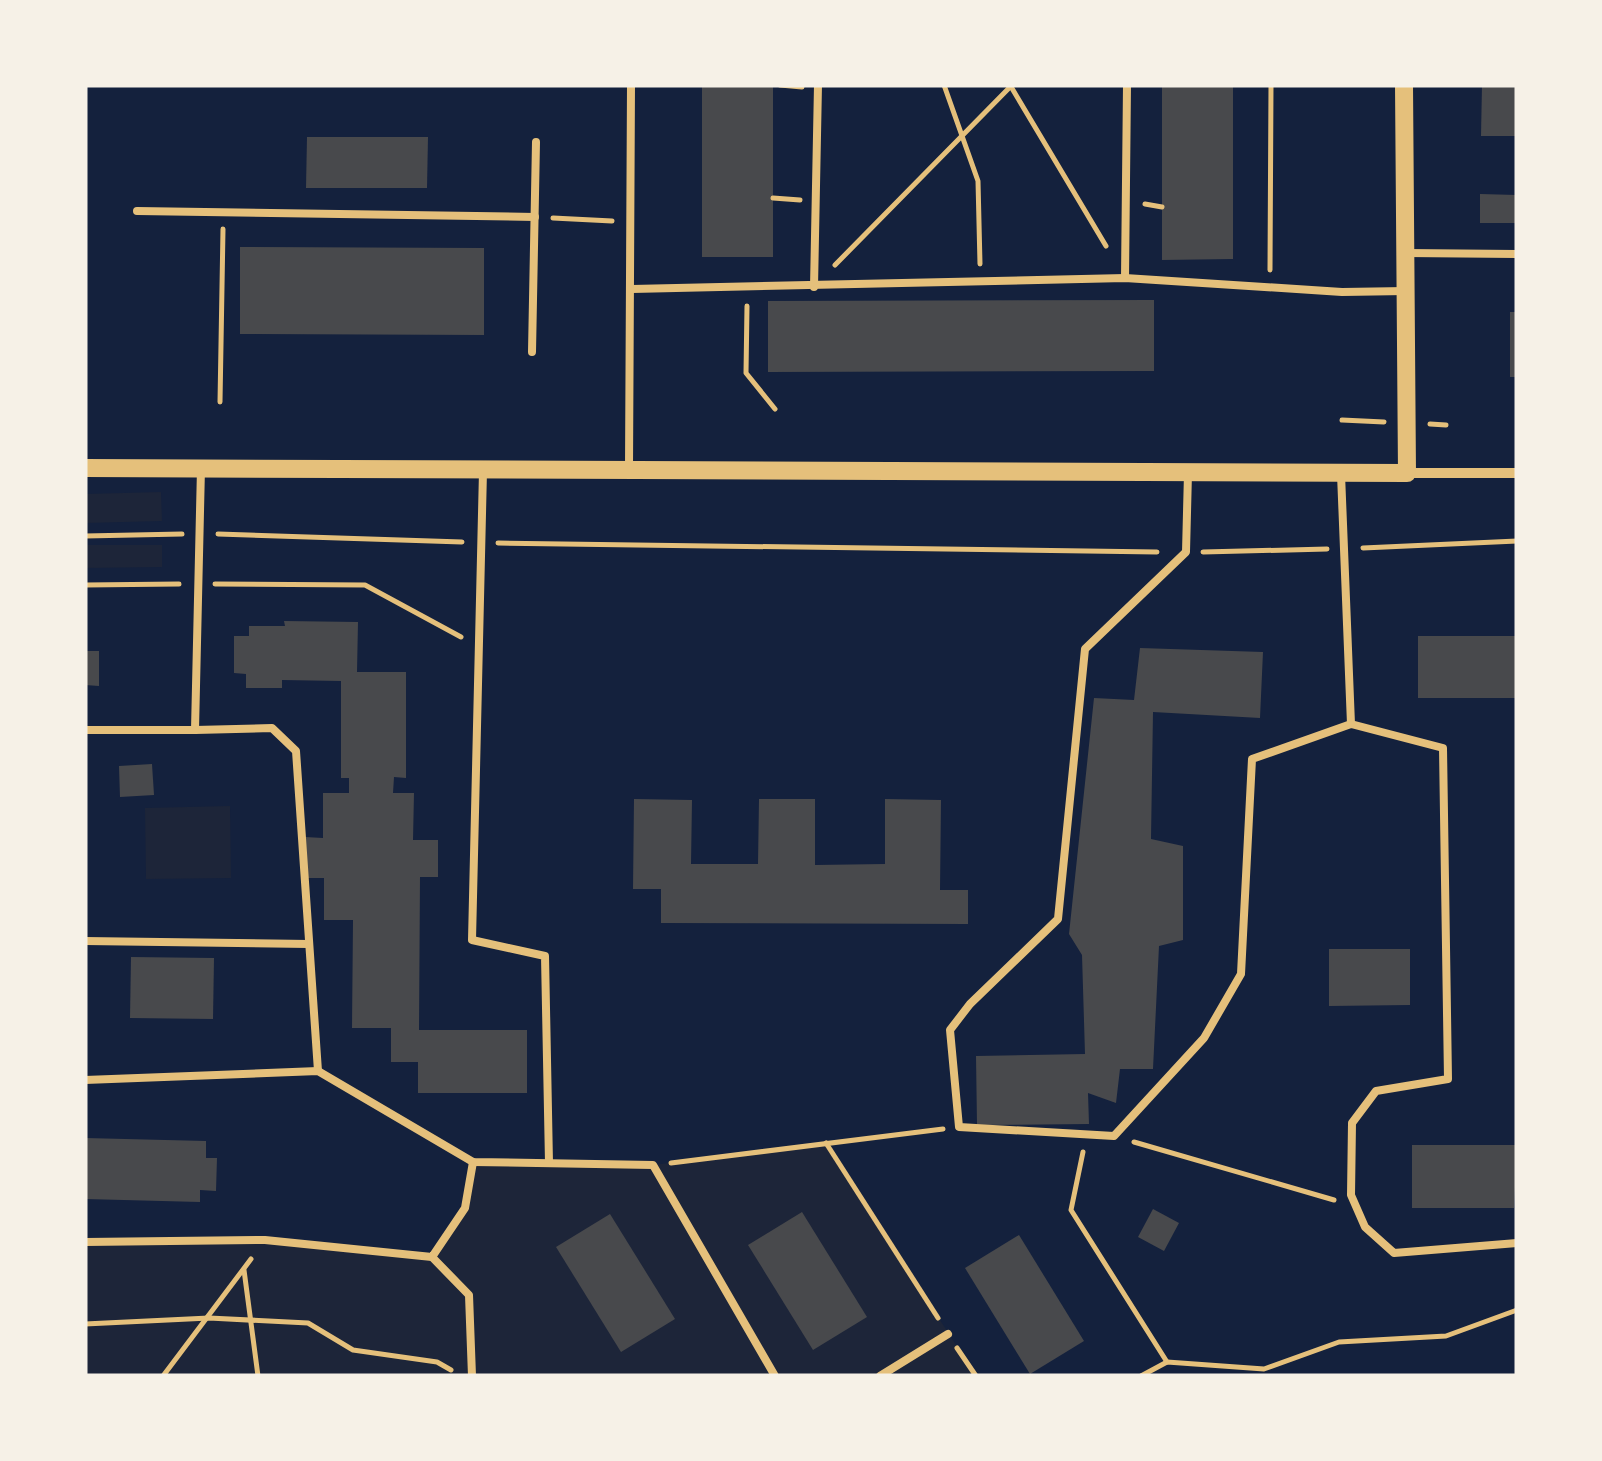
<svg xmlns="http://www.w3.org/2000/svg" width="1602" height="1461" viewBox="0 0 1602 1461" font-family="Overpass,sans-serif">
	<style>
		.green { fill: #1d2539 }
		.building { fill: #48494c }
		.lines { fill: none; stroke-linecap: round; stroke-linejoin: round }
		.path { stroke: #e5c07b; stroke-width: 5 }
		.service { stroke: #e5c07b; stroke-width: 8 }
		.minor { stroke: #e5c07b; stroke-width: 10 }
		.tertiary { stroke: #e5c07b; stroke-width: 18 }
	</style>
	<rect width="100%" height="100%" fill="#14213d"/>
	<g class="green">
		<path d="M161,492L162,521L85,523V494Z"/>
		<path d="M85,545H162V567L85,568Z"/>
		<path d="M230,806L231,878L146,879L145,808Z"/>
		<path d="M826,1143L976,1376H85V1242L265,1240L431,1257L465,1208L473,1162L653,1165Z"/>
	</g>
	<g class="building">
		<rect x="702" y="85" width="71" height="172"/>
		<path d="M1162,85H1233V259L1162,260Z"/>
		<path d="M1482,85H1517V136H1481Z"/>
		<path d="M307,137H428L427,188H306Z"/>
		<path d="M1480,194L1517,195V223H1480Z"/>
		<path d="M240,247L484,248V335L240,334Z"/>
		<path d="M1154,300V371L768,372V301Z"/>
		<rect x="1510" y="312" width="7" height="65"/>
		<path d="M284,621L358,622L357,672H406V778L394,777L393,793H414L413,840H438V877H420L419,1030H527V1093H418V1062H391V1028H352L353,920H324V878H305V837L323,838V793H349V778H341V681L282,680V688H246V674L234,673V636H249V626H285Z"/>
		<rect x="1418" y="636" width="99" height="62"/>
		<path d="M1140,648L1263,652L1260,718L1153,712L1151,839L1183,846V940L1159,946L1153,1069H1120L1116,1103L1088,1093L1089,1124L977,1125L976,1056L1085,1054L1082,955L1069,934L1094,698L1134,700Z"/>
		<path d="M85,651H99V686L85,685Z"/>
		<path d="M152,764L154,795L120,797L119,766Z"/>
		<path d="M634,799L692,800L691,864H758L759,799H815V865L885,864V799L941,800L940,890H968V924L661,923V889H633Z"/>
		<path d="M1329,949H1410V1005L1329,1006Z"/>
		<path d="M131,957L214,958L213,1019L130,1018Z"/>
		<path d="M85,1138L206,1141V1158H217L216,1191L200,1190V1202L85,1199Z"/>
		<path d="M1412,1145H1517L1514,1208H1412Z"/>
		<path d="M1153,1209L1179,1223L1164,1251L1138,1237Z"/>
		<path d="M802,1212L867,1317L813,1350L748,1245Z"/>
		<path d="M610,1214L675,1319L621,1352L556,1247Z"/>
		<path d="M1019,1235L1084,1341L1030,1374L965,1268Z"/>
	</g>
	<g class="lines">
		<g class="path">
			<path d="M780,85L802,87"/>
			<path d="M944,85L978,181L980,264"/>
			<path d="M1010,85L1106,246"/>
			<path d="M773,198L800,200"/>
			<path d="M1145,204L1162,207"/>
			<path d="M553,218L612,221"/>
			<path d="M835,265L1012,85"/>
			<path d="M1270,270L1271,85"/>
			<path d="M747,306L746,373L775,409"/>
			<path d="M220,402L223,229"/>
			<path d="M1342,420L1384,422"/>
			<path d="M1430,424L1446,425"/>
			<path d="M218,534L462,542"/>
			<path d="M85,536L182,534"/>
			<path d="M498,543L1157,552"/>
			<path d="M1363,548L1517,541"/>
			<path d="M1203,552L1327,549"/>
			<path d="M215,584L365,585L461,637"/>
			<path d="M85,585L179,584"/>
			<path d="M1134,1142L1334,1200"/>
			<path d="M826,1143L938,1318"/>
			<path d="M1083,1152L1071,1210L1167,1362"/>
			<path d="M671,1163L943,1129"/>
			<path d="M244,1270L258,1376"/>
			<path d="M85,1324L209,1318L308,1323L353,1350L437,1362L451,1370"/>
			<path d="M957,1348L976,1376"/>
			<path d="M163,1376L251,1259"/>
			<path d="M1141,1376L1167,1362L1264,1369L1339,1342L1446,1336L1517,1310"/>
		</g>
		<g class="service">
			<path d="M137,211L535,217"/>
			<path d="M1406,253L1517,254"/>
			<path d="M1125,278L1127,85"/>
			<path d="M814,287L818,85"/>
			<path d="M632,289L1125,278L1342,292L1406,291"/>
			<path d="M532,352L536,142"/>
			<path d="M629,468L631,85"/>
			<path d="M483,471L472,940L545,956L549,1163"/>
			<path d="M1188,473L1186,552L1085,649L1058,919L970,1004L950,1030L959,1127L1114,1136L1204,1038L1241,974L1252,759L1351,724L1443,748L1448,1079L1376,1091L1352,1123L1351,1195L1365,1227L1394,1253L1517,1243"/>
			<path d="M1341,474L1351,724"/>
			<path d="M85,730H195L201,468"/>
			<path d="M195,730L272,728L296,751L318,1071"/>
			<path d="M85,941L309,944"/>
			<path d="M85,1080L318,1071L473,1162L653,1165L775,1376"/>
			<path d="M85,1242L265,1240L432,1257L465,1208L473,1162"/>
			<path d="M432,1257L469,1295L472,1376"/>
			<path d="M880,1376L948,1334"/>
		</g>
		<path class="minor" d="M1407,473H1517"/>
		<path class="tertiary" d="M85,468L1407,473L1404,85"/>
	</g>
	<rect width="1602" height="1461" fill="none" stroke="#f6f1e7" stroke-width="175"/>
</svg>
